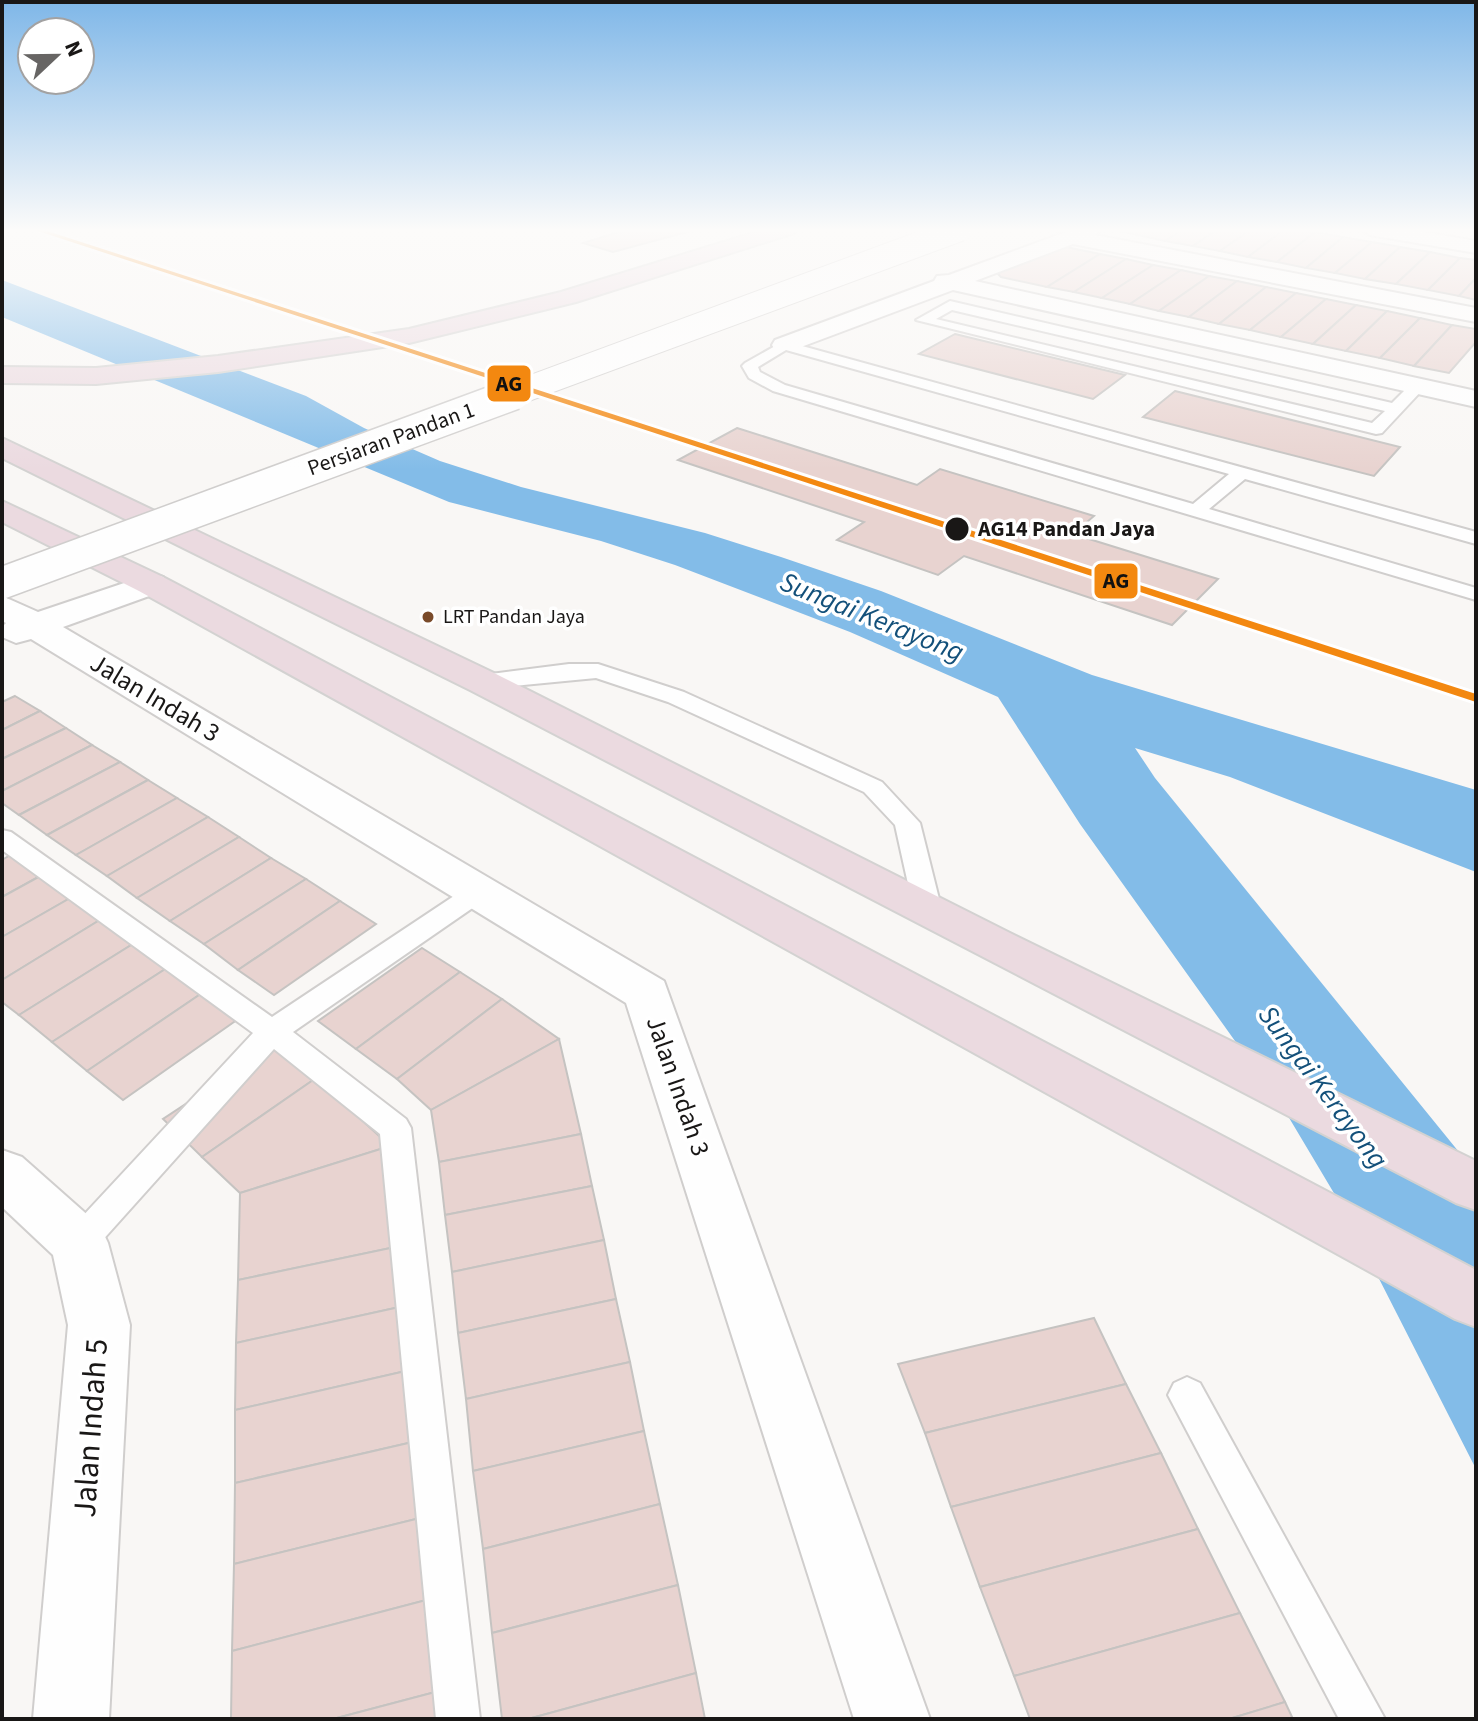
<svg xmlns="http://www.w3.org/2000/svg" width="1478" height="1721" viewBox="0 0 1478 1721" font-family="'Source Sans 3',sans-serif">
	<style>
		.water { fill: #83bce8 }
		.building { fill: #e8d3d0; stroke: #c5c3c1; stroke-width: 2 }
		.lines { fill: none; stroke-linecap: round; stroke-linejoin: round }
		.service-casing { stroke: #d0cecd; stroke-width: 4 }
		.minor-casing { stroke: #d0cecd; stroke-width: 4 }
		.motorway-casing { stroke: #d3d2d1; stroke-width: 4 }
		.service { fill: #fefefe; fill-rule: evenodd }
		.minor { fill: #fefefe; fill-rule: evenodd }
		.motorway { fill: #ebdae0; fill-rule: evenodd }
		.tertiary-bridge-far1-casing { stroke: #d0cecd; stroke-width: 26; stroke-linecap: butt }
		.tertiary-bridge-casing { stroke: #d0cecd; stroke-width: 34; stroke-linecap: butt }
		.tertiary-bridge-far1 { stroke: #fefefe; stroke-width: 24 }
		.tertiary-bridge { stroke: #fefefe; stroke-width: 31 }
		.rail-1-casing { stroke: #fff; stroke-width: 6 }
		.rail-1 { fill: #f38810; fill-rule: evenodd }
		.stop-dot { fill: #191716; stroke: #fff; stroke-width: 3 }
		.bus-dot { fill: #7a4b2a; stroke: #fff; stroke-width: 3 }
		.labels { text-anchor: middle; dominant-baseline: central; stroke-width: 7; stroke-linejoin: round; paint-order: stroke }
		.far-bus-label { font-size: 20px; fill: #191716; stroke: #fff; text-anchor: start }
		.far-street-label { font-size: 22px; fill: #191716; stroke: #fff }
		.far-stop-label { font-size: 22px; font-weight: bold; fill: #191716; stroke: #fff; text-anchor: start }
		.street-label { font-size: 26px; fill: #191716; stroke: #fff }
		.water-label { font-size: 28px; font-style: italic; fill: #13507a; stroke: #fff }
		.near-street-label { font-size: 32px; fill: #191716; stroke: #fff }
		.line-badge { stroke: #fff; stroke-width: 3 }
		.pale-badge-label { font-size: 22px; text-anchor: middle; font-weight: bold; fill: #111 }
	</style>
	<rect width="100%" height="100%" fill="#f9f7f5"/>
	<path class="water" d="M2,280L306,396L364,428L440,461L521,487L705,533L781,557L881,591L1092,675L1476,790V872L1230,777L1135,748L1155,778L1476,1173V1469L1344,1210L1285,1111L1080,824L998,697L850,632L675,565L601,541L449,502L2,317Z"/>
	<g class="building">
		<path d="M629,229H698L613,252L583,243Z"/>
		<path d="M1111,229H1184L1165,241Z"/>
		<path d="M1184,229H1218L1193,246L1165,241Z"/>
		<path d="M1218,229H1252L1220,251L1193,246Z"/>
		<path d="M1252,229H1285L1248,257L1220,251Z"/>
		<path d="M1285,229L1315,232L1277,262L1248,257Z"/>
		<path d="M1315,232L1343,237L1306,268L1277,262Z"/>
		<path d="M1343,237L1372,242L1335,273L1306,268Z"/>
		<path d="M1372,242L1400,247L1365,279L1335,273Z"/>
		<path d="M1066,247L1100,254L1047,287L1001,277L992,268L1047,249Z"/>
		<path d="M1400,247L1430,252L1396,284L1365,279Z"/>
		<path d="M1430,252L1460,258L1428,290L1396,284Z"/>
		<path d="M1100,254L1126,259L1074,292L1047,287Z"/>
		<path d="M1460,258L1476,260V278L1459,296L1428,290Z"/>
		<path d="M1126,259L1153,265L1102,298L1074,292Z"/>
		<path d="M1153,265L1181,270L1130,304L1102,298Z"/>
		<path d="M1181,270L1209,276L1159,311L1130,304Z"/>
		<path d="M1209,276L1237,281L1189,317L1159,311Z"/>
		<path d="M1476,278V300L1459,296Z"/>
		<path d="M1237,281L1266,287L1219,324L1189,317Z"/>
		<path d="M1266,287L1296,293L1250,330L1219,324Z"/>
		<path d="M1296,293L1326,299L1281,337L1250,330Z"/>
		<path d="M1326,299L1356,305L1313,344L1281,337Z"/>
		<path d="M1356,305L1387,311L1346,351L1313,344Z"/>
		<path d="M1387,311L1420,318L1380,358L1346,351Z"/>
		<path d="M1420,318L1452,325L1414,366L1380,358Z"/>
		<path d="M1452,325L1476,329V342L1449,373L1414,366Z"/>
		<path d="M955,334L1125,375L1093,399L919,354Z"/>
		<path d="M1175,391L1400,447L1374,476L1143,417Z"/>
		<path d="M737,428L917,485L940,469L1094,516L1073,534L1218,579L1172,625L964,556L938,575L837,540L864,522L678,460Z"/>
		<path d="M15,696L40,711L2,730V702Z"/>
		<path d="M40,711L66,728L2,759V730Z"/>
		<path d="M66,728L92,745L2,791V759Z"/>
		<path d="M92,745L120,762L19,815L2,803V791Z"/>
		<path d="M120,762L148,780L47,835L19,815Z"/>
		<path d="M148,780L177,798L76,855L47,835Z"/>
		<path d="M177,798L208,817L107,876L76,855Z"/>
		<path d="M208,817L239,837L137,898L107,876Z"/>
		<path d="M239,837L271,858L170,921L137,898Z"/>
		<path d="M12,854L42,875L2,897V860Z"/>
		<path d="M271,858L306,879L204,944L170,921Z"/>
		<path d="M42,875L72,897L2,937V897Z"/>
		<path d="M306,879L340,901L238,970L204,944Z"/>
		<path d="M72,897L103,918L2,980V937Z"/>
		<path d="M340,901L376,924L274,995L238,970Z"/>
		<path d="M103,918L136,942L19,1015L2,1002V980Z"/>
		<path d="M136,942L170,966L52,1042L19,1015Z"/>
		<path d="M422,948L460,972L356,1049L318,1021Z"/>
		<path d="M170,966L205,991L87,1071L52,1042Z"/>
		<path d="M460,972L502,999L397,1079L356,1049Z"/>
		<path d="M205,991L241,1017L123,1100L87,1071Z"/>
		<path d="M502,999L559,1039L431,1110L397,1079Z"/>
		<path d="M559,1039L581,1134L439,1162L431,1110Z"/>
		<path d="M277,1044L316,1078L202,1157L163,1119Z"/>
		<path d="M316,1078L390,1146L240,1193L202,1157Z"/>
		<path d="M581,1134L592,1186L445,1215L439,1162Z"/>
		<path d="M390,1146L400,1246L238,1280L240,1193Z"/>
		<path d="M592,1186L604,1240L452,1272L445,1215Z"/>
		<path d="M604,1240L616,1299L458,1333L452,1272Z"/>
		<path d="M400,1246L404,1306L236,1343L238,1280Z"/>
		<path d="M616,1299L630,1362L466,1399L458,1333Z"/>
		<path d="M404,1306L410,1370L235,1410L236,1343Z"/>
		<path d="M1094,1318L1126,1384L925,1433L898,1364Z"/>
		<path d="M630,1362L644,1431L473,1471L466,1399Z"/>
		<path d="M410,1370L417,1441L235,1483V1410Z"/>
		<path d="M1126,1384L1161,1453L951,1507L925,1433Z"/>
		<path d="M644,1431L660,1504L483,1549L473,1471Z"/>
		<path d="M417,1441L424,1517L234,1564L235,1483Z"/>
		<path d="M1161,1453L1198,1529L980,1587L951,1507Z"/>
		<path d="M660,1504L678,1585L492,1633L483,1549Z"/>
		<path d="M424,1517L430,1599L232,1651L234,1564Z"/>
		<path d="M1198,1529L1240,1613L1014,1676L980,1587Z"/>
		<path d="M678,1585L696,1673L528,1719H502L492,1633Z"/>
		<path d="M430,1599L439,1691L333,1719H231L232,1651Z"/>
		<path d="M1240,1613L1285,1702L1229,1719H1030L1014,1676Z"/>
		<path d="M696,1673L705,1719H528Z"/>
		<path d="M439,1691L442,1719H333Z"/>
		<path d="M1285,1702L1293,1719H1229Z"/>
	</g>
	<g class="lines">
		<g class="service-casing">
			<g id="service">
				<path d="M950,301L1392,403L1411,384L1425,387L1382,433L1376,434L916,320ZM952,310L1385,411L1372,423L936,319Z"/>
				<path d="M784,341L1476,532V544L1245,479L1209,509L1476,588V600L773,391L749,378L742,366L745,363ZM786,350L1229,474L1193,504L785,385L760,372L758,367Z"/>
				<path d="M569,664H598L684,692L882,782L920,823L942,911L938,917H918L914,911L895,825L864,792L668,702L596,678L483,689L472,682L483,675Z"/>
				<path d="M2,830L11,832L272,1017L469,886H487L491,892L487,898L293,1032L406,1119L411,1128L480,1719H436L380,1134L274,1049L91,1253L79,1258L67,1253L62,1243L67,1233L253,1033L2,850Z"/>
				<path d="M1187,1377L1200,1383L1385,1719H1339L1168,1395L1174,1383Z"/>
			</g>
		</g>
		<g class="minor-casing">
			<g id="minor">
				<path d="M1074,229H1103L1095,235L1476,308V322L1073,244L975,281L1476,391V407L953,290L793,350H775L772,345L775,340L934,281L937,276L949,275Z"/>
				<path d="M1360,229H1406L1476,241V253L1370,235Z"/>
				<path d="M151,574L163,577L168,584L163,591L63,627L664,981L930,1719H854L626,1003L31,639L16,643L2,637V627L6,623L2,621V596L38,612Z"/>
				<path d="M2,1150L22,1157L100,1226L108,1243L130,1325L109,1719H33L68,1325L53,1255L2,1207Z"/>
			</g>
		</g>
		<g class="motorway-casing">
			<g id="motorway">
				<path d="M766,229H797L794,233L576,302L409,343L218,372L96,384L2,383V367L96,368L218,356L409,329L561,292Z"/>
				<path d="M2,438L496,674L1010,933L1476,1161V1210L1456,1203L470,690L2,458Z"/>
				<path d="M2,501L163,577L1476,1270V1327L1455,1319L139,591L2,522Z"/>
			</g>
		</g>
		<use href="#service" class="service"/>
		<use href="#minor" class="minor"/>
		<use href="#motorway" class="motorway"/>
		<g class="tertiary-bridge-far1-casing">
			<path id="tertiary-bridge-far1" d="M508,396L960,229"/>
		</g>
		<g class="tertiary-bridge-casing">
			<path id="tertiary-bridge" d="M2,583L514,394"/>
		</g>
		<use href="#tertiary-bridge-far1" class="tertiary-bridge-far1"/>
		<use href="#tertiary-bridge" class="tertiary-bridge"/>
		<g class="rail-1-casing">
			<path id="rail-1" d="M32,229H41L1476,694V702Z"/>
		</g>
		<use href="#rail-1" class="rail-1"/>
	</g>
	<linearGradient id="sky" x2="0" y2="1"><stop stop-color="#7fb7e8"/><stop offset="0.49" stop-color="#fcfbfa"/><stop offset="1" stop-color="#fcfbfa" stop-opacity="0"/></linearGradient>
	<rect width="1478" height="470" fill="url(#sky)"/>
	<circle class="stop-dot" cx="957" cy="529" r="13"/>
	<circle class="bus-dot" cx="428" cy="617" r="7"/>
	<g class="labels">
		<g class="far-bus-label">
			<text x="443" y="617">LRT Pandan Jaya</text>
		</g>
		<g class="far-street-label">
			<text transform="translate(391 439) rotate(-20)">Persiaran Pandan 1</text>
		</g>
		<g class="far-stop-label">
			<text x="978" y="529">AG14 Pandan Jaya</text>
		</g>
		<g class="street-label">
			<text transform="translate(155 698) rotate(31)">Jalan Indah 3</text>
			<text transform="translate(678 1086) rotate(71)">Jalan Indah 3</text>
		</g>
		<g class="water-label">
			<text transform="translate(872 617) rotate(22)">Sungai Kerayong</text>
			<text transform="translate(1323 1087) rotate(53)">Sungai Kerayong</text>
		</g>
		<g class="near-street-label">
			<text transform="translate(91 1428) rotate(-86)">Jalan Indah 5</text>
		</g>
	</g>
	<g class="line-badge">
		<rect x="486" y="364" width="46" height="39" rx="8" fill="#f38810"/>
		<rect x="1093" y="562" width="46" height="38" rx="8" fill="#f38810"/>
	</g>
	<g class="pale-badge-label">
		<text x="509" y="391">AG</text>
		<text x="1116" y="588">AG</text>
	</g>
	<rect width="1478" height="1721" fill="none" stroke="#191716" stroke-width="8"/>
	<g transform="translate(56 56) rotate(68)"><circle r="38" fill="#ffffff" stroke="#a3a2a2" stroke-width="2"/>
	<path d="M0-6L14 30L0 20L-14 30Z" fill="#676564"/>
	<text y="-12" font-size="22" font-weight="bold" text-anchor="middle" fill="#191716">N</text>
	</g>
</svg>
